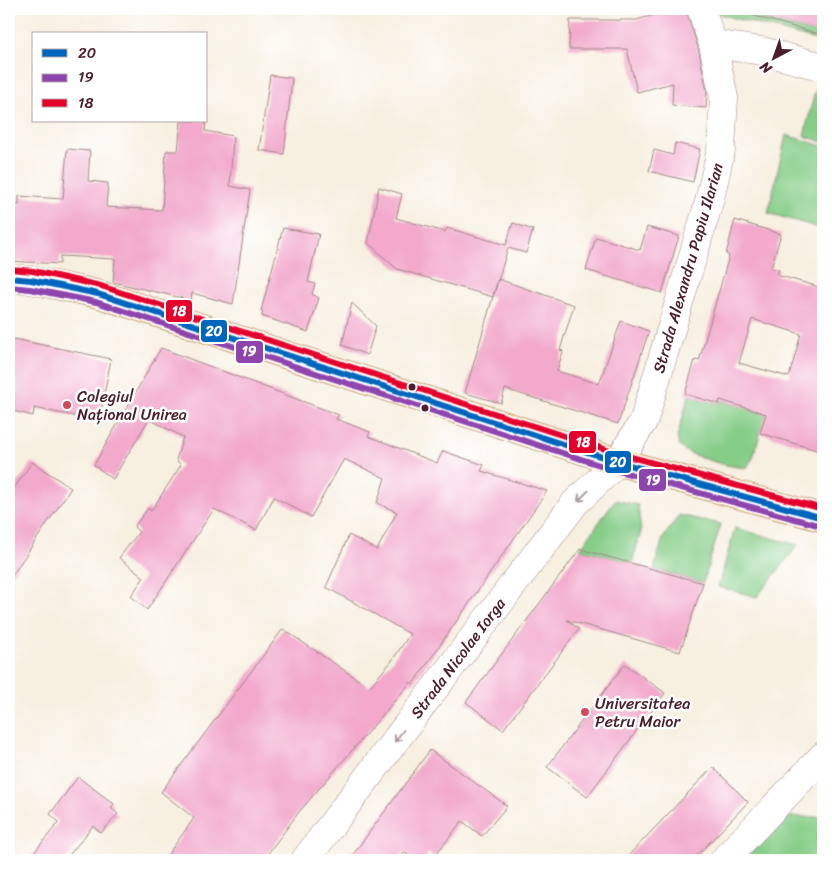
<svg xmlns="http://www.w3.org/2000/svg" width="832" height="869" viewBox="0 0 832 869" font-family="Sriracha,sans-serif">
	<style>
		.green { fill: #86cd88; stroke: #68765a }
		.building { fill: #f2a9cc; fill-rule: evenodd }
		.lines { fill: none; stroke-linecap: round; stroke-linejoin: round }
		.minor-casing { stroke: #a08786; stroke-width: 29 }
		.major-casing { stroke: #a08786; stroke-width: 29 }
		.minor { stroke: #fff; stroke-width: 28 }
		.major { stroke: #f4c16a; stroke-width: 28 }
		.bus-1-casing { stroke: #fff; stroke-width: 10 }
		.bus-2-casing { stroke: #fff; stroke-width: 10 }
		.bus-3-casing { stroke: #fff; stroke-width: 10 }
		.bus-1 { stroke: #0065bd; stroke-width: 6 }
		.bus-2 { stroke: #8e44ad; stroke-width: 6 }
		.bus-3 { stroke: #e4002b; stroke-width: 6 }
		.oneway { stroke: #ae9aa0 }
		.bus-dot { fill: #4a1f2b; stroke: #fff; stroke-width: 2 }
		.poi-dot { fill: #d1495b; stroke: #fff; stroke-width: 2 }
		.labels { text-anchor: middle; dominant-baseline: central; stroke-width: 5; stroke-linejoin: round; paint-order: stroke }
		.street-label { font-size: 16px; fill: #4a1f2b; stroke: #fff }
		.poi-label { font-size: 16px; fill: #4a1f2b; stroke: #fff; text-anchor: start }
		.line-badge { stroke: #fff; stroke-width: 2 }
		.badge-label { font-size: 14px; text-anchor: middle; font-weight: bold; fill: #fff }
	</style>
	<rect width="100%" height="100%" fill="#fff"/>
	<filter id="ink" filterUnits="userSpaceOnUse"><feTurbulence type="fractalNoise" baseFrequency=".02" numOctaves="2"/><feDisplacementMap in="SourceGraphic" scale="10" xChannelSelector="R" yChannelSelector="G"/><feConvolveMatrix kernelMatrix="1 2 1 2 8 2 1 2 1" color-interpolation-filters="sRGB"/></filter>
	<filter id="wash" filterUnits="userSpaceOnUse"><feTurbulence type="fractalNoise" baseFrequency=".0096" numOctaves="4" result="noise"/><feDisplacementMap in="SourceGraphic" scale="20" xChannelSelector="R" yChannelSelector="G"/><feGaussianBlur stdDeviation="1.12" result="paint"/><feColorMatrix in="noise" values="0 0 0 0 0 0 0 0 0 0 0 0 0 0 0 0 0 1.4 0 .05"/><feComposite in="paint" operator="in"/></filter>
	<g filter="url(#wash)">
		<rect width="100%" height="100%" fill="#f7efe0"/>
		<g class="green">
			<path d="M717,9H747L746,14L823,35V42L719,14Z"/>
			<path d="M815,91L823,93V142L804,136Z"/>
			<path d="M786,135L823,146V229L768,213Z"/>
			<path d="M689,395L719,404L720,400L766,414L753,458L747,467C736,470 686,455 679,446L677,437Z"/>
			<path d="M615,500L638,505L641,532L632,563L580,549Z"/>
			<path d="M679,515L721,524L703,583L654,569L663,538Z"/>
			<path d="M735,528L798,545L757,597L718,587Z"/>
			<path d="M776,817H823V860H735Z"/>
		</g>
		<g id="blocks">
			<g class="building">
				<path d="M676,9H686L698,48L707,91L706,108L672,105L673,83L637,92L627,49H569L570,20H636Z"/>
				<path d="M752,9H823V35L751,15Z"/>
				<path d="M270,75L292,78L284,154L259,150Z"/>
				<path d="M181,121H206L205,131L233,136L230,186L250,190L233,304L192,293L191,300L113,282L115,259L60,256V264L9,261V204L19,205V196L63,199L67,149L90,151L88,181L108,183L106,207L162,210L166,151H178Z"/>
				<path d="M675,143L700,149L693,182L649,171L654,150L673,155Z"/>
				<path d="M379,187L402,194L396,218L445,232L447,228L506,245L513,223L533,230L526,253L508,248L493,297L397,269L368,243Z"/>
				<path d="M735,220L781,234L771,268L779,270L777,275L823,288V452L760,433L766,414L720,400L719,404L685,394L695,360L699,361L729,256L726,254ZM752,319L801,334L789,377L739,363Z"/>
				<path d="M647,227L679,236L662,293L586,270L596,237L640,250Z"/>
				<path d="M283,228L319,234L308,282L315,284L312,294L319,298L308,332L262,316L263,311H261Z"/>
				<path d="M498,279L574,305L560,350L563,351L557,371L599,384L621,321L649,331L618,424L505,389L501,403L465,393Z"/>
				<path d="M352,303L376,326L367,355L342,345Z"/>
				<path d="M9,338L111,359L99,421L34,408L33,416L9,410L13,389H9Z"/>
				<path d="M161,348L339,415L336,419L370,432L368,436L437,463L443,451L484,465L481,471L547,491L413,684L411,682L299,812L263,860H164L194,818L161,792L283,629L369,687L391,662L410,634L326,587L349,535L377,550L397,512L377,503L385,478L344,459L311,517L274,497L256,530L214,509L147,610L131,596L144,577L119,558L139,532L134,527L148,508L151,511L181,465L176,460L183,437L149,419L113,479L94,465Z"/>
				<path d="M32,462L71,488L9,580V496Z"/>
				<path d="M580,549L703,583L680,652L567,620L579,629L503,730L466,702Z"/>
				<path d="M625,664L665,693L587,797L547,767Z"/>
				<path d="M430,750L507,806L482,836L462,821L434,857L428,853L423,860H415L404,852L397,860H349Z"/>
				<path d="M713,767L748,802L693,860H624Z"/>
				<path d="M78,777L114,804L111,808L118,814L101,833L93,826L65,860H28L59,822L50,814Z"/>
			</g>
		</g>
	</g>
	<g filter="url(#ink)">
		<use href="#blocks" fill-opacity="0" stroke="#a08786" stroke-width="1"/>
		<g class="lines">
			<g class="minor-casing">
				<g id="minor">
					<path d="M713,44L762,51L823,67"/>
					<path d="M305,860L575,503L618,462L644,420L709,202L721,150L724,98L713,44L701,9"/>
					<path d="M724,860L823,756"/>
				</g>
			</g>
			<g class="major-casing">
				<path id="major" d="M9,278L31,280L98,294L618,462L823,518"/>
			</g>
			<use href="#minor" class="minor"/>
			<use href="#major" class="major"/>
			<g class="bus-1-casing">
				<path id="bus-1" d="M9,278L31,280L98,294L618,462L823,518"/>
			</g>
			<g class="bus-2-casing">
				<path id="bus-2" d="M9,287L30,289L96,302L615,470L821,526"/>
			</g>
			<g class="bus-3-casing">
				<path id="bus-3" d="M10,269L33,271L101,286L620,454L823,509"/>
			</g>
			<use href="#bus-1" class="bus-1"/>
			<use href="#bus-2" class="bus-2"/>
			<use href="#bus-3" class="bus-3"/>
		</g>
		<defs><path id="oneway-shaft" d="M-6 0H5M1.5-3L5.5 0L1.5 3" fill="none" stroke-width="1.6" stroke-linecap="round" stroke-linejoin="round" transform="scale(1.25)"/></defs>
		<g class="oneway">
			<use href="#oneway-shaft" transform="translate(583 496) rotate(136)"/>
			<use href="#oneway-shaft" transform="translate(399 736) rotate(127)"/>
		</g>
	</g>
	<g class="bus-dot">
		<circle cx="412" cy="387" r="4.5"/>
		<circle cx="425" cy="408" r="4.5"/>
	</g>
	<g class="poi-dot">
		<circle cx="67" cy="405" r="5"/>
		<circle cx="585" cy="712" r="5"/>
	</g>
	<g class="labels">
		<g class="street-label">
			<text transform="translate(688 268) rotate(-74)">Strada Alexandru Papiu Ilarian</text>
			<text transform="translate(458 658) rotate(-53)">Strada Nicolae Iorga</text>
		</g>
		<g class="poi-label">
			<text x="77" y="396">Colegiul<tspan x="77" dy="18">Național Unirea</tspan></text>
			<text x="595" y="703">Universitatea<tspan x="595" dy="18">Petru Maior</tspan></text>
		</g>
	</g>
	<g class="line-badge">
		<rect x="165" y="299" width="28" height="24" rx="5" fill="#e4002b"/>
		<rect x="200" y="319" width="28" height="24" rx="5" fill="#0065bd"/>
		<rect x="235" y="340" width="29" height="24" rx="5" fill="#8e44ad"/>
		<rect x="568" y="430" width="29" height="24" rx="5" fill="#e4002b"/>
		<rect x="604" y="450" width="28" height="24" rx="5" fill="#0065bd"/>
		<rect x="638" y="468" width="29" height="24" rx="5" fill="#8e44ad"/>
	</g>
	<g class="badge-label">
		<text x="179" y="316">18</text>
		<text x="214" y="336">20</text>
		<text x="249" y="356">19</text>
		<text x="583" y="447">18</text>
		<text x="618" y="467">20</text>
		<text x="653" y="485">19</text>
	</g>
	<rect width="832" height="869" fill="none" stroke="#fff" stroke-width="30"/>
	<rect x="32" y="32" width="175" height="90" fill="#ffffff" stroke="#b7a5aa"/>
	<rect x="42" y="49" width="25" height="8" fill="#0065bd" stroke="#b7a5aa"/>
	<text x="78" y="58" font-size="15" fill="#4a1f2b">20</text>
	<rect x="42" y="74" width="25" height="8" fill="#8e44ad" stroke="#b7a5aa"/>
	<text x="78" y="82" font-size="15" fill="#4a1f2b">19</text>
	<rect x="42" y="99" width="25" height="8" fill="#e4002b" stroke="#b7a5aa"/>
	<text x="78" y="108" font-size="15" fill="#4a1f2b">18</text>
	<g transform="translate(774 58) rotate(221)" stroke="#ffffff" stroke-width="4" paint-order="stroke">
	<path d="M0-4L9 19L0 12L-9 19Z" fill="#4a1f2b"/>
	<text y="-8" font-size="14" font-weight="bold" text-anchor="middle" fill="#4a1f2b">N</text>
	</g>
</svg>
